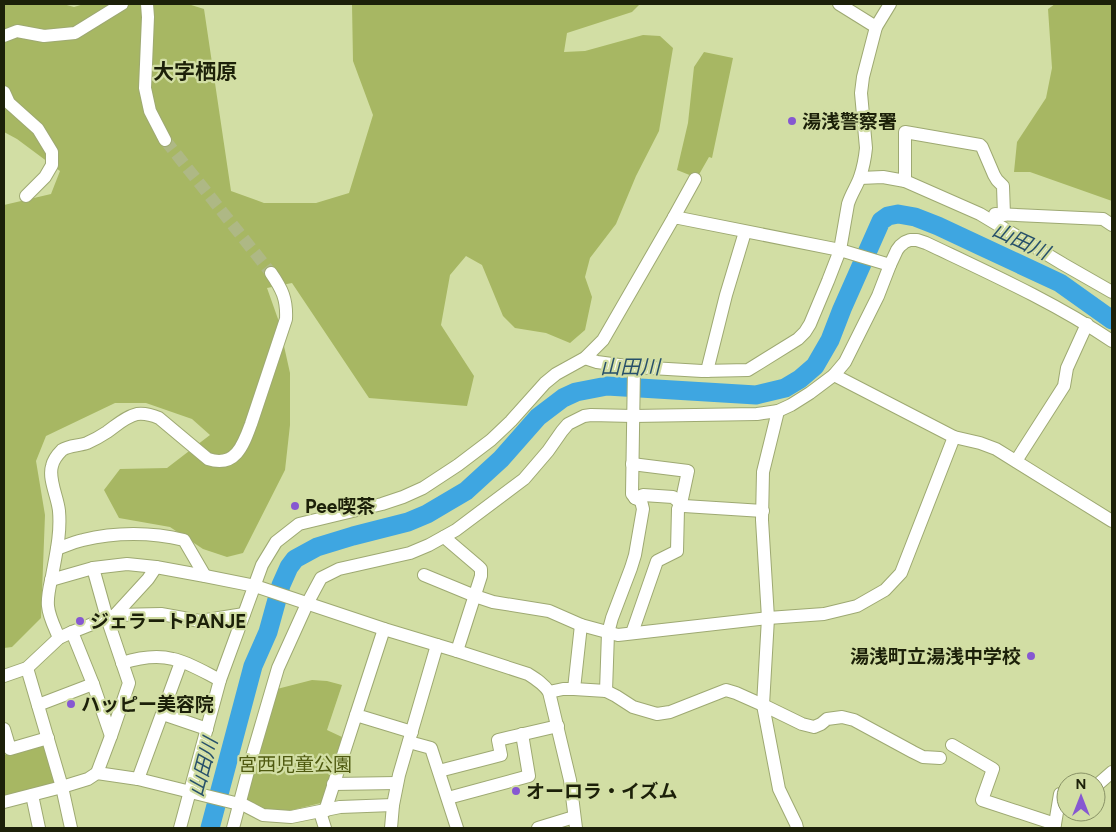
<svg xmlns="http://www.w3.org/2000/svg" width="1116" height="832" viewBox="0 0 1116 832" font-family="Figtree,'Noto Sans JP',sans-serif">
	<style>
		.green { fill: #a7b763 }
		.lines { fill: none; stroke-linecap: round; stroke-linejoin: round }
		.river { stroke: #3ea6e1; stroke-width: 19 }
		.minor-tunnel { stroke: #aeb885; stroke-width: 12; stroke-dasharray: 12 6; stroke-linecap: butt }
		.minor-casing { stroke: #9ea972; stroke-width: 14 }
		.minor { stroke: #fff; stroke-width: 12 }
		.poi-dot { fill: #8658d1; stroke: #d2dea4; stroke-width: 2 }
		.labels { text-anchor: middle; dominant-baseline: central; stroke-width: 4.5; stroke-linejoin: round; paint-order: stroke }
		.poi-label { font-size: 19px; font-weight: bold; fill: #1c2009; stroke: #d2dea4; text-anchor: start }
		.park-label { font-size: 19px; fill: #4f5a10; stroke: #d2dea4 }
		.water-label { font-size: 20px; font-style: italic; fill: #27506a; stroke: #d2dea4 }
		.quarter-label { font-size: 21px; font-weight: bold; fill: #1c2009; stroke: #d2dea4 }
	</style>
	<rect width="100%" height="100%" fill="#d2dea4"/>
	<g class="green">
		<path d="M4,4H63L74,7L84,4H188L204,9L231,191L264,203H316L349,193L373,115L353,61L352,4H640L632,12L567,33L564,52L585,51L643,35L660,36L673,48L659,131L636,176L616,224L590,258L585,277L592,297L585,330L570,343L546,333L515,328L503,316L482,265L466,256L450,275L441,325L474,376L467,406L369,398L292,283L267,288L278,319L290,373V425L285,470L243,553L227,557L203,549L170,527L119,518L104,490L120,469L167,468L210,435L192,419L146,403H115L46,436L36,461L45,515L41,618L12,647L4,648V205L51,194L60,171L17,139L4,132Z"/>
		<path d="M1055,4H1111L1112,5V201L1030,172H1014L1017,142L1046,98L1052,68L1048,9Z"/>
		<path d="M704,52L733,58L712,158L709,157L697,178L677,170L688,123L694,67Z"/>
		<path d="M312,680L327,681L342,685L327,730L342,737L325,802L284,812L264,809L250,804L247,798L262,742L277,689Z"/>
		<path d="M44,744L56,783L4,796V755Z"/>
	</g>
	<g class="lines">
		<path class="river" d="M210,828L253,666L268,632L281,585L289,567L295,559L317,547L353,536L408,522L427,514L466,491L501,459L538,417L563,398L576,392L607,386L756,395L785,388L800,379L815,366L830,340L842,309L881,221L888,216L898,214L915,217L938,226L1060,283L1112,320"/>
		<path class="minor-tunnel" d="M165,140L271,273"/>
		<g class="minor-casing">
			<g id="minor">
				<path d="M147,4L148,17L145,88L150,111L165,140"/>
				<path d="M839,4L876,27"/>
				<path d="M4,36L17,31L44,36L75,33L122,4"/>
				<path d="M4,92L9,103L38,129L52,152V165L45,177L26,196"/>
				<path d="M860,178L883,177L905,181L980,214L1063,264L1112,292"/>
				<path d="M905,181V132L980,145L982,147L994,175L997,180L1003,186L1004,215"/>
				<path d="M995,214L1103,219L1112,225"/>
				<path d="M674,217L695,179"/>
				<path d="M585,358L597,362L634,367L702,371L748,370L798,339L805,332L810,324L828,281L840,250L848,204C851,194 857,186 860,177C863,168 865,158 866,148L861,93L863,77L876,27L890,4"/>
				<path d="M707,371L726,295L745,232"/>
				<path d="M834,375L954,437L980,443L996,449L1112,521"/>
				<path d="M778,411L763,472L762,520L768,618L763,705L779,789L796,824L797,828"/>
				<path d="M1016,461L1064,386L1067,368L1087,324"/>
				<path d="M635,498L643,495L673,497L684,506L763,511"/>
				<path d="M444,537L478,566L481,569V576L457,651"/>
				<path d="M57,549C65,546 74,542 83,540C115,532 152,532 184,540L205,576"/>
				<path d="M93,568L107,618L129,683L111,736L97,773"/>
				<path d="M424,575L475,596L493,602L549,611L581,625L618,635L768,618L824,614L857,606L885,590L901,573L954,437"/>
				<path d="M51,580L93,568L127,564L156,567L205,576L255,586L384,629L457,651L528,674C536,679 544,684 549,692L570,780L576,828"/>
				<path d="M115,615L161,614L200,621L244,614"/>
				<path d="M384,629L356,715L412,732"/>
				<path d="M72,632L93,684L111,736"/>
				<path d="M632,633L657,561L677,551L678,509L682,499L688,471L632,464"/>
				<path d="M59,638C55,628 49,617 48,606C47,596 50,585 52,576C56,554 61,533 59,511C58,498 48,479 52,466C53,461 58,454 62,450C69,445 79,446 87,443C94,440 101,436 107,432C117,425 125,417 137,414C145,413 152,415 159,418L208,459C235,468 243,446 251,424L286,319C287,299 282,289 271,273"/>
				<path d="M122,663C138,658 157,655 173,659C188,662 206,673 220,680"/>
				<path d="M27,668L62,787L71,828"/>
				<path d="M4,676L27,668L59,638L72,632L115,615L148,579L156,567"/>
				<path d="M574,689L581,625"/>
				<path d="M606,691L608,633L612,618L631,568L635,555L643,509L641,501L635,498L632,494L634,367"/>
				<path d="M549,692L563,689H574L606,691L616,696L633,707L657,714L670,712L726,690L736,693L763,705L802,724L814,727L821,724L827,719L842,717L854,720L913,752L923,757L940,758"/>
				<path d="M38,705L93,684"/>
				<path d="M163,714L207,729"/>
				<path d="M4,729L10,749L48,738"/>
				<path d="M409,742L431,748L457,828"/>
				<path d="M952,745L993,769L982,800L1055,824L1054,828"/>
				<path d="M439,771L501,755L498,740L558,726"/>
				<path d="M138,779L181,662"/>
				<path d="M333,784L397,783"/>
				<path d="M1096,786L1112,772"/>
				<path d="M32,795L39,828"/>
				<path d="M448,798L529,776L522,734"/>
				<path d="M4,802L62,787L88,779L97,773L138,779L235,803H240L263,815L291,817L340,807L393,805"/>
				<path d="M325,811L356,715"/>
				<path d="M320,812L325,828"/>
				<path d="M1055,824L1060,794L1066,795"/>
				<path d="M180,828L220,680L262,565L276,542L299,524L382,504L403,497L423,488L458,465L491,440L511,421L545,383L556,374L585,358L603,340L674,217L840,250L890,265"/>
				<path d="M233,828L251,760L278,668L307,604L321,578L339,569L410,553L429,545L456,530L524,479L548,451L562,431L568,424L584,416L591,415L633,416L757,414L778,411L791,405L810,393L834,375L845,362L878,296L890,265L897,250L900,246L905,242L910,240H917L926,243C989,273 1054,302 1112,341"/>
				<path d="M391,828L393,805L399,775L437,645"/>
				<path d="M538,828L574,817"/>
			</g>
		</g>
		<use href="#minor" class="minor"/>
	</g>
	<g class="poi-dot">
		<circle cx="792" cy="121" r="5"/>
		<circle cx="295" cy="506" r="5"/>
		<circle cx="80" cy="621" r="5"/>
		<circle cx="1031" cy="656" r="5"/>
		<circle cx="71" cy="704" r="5"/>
		<circle cx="516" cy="791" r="5"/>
	</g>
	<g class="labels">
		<g class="poi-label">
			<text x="802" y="121">湯浅警察署</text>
			<text x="305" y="506">Pee喫茶</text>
			<text x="90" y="621">ジェラートPANJE</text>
			<text x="1021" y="656" text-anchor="end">湯浅町立湯浅中学校</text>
			<text x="81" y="704">ハッピー美容院</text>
			<text x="526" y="791">オーロラ・イズム</text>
		</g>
		<g class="park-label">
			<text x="295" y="764">宮西児童公園</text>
		</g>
		<g class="water-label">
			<text transform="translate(1021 241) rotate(25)">山田川</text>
			<text x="630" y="367">山田川</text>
			<text transform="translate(203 767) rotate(-75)">山田川</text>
		</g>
		<g class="quarter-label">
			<text x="195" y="71">大字栖原</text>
		</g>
	</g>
	<rect width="1116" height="832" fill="none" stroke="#1c2009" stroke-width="10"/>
	<g transform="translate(1081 797)"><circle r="24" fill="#d2dea4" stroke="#899266"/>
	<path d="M0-4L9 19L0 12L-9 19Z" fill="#8658d1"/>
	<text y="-8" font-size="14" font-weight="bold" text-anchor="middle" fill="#1c2009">N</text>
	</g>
</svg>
